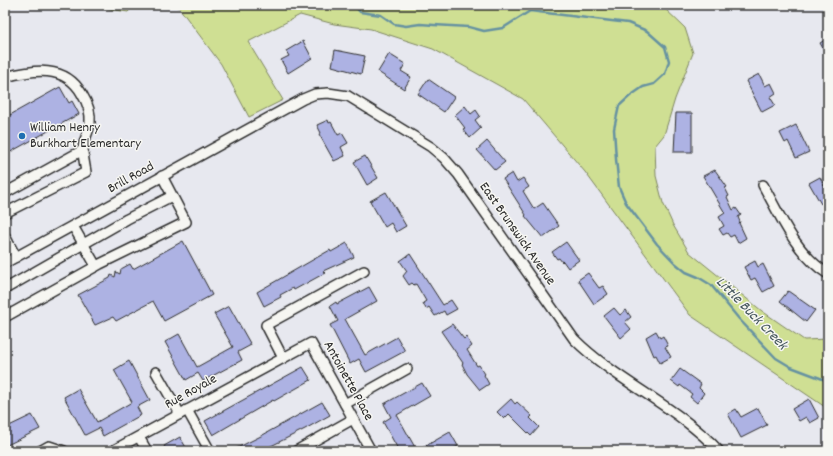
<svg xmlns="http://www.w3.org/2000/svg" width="833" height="456" viewBox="0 0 833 456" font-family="Dekko,sans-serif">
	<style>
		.green { fill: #cfdf93; stroke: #7d855f }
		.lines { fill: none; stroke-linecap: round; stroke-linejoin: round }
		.stream { stroke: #6692a1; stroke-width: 2.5 }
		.building { fill: #adb2e3; stroke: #2b2b2b }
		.minor-casing { stroke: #2b2b2b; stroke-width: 12 }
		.minor { stroke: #f6f6f2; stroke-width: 9 }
		.poi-dot { fill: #1f6fb2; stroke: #f6f6f2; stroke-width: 1.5 }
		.labels { text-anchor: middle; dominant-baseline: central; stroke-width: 3; stroke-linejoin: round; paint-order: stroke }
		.poi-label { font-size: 14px; fill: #2b2b2b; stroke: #f6f6f2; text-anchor: start }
		.street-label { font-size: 14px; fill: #2b2b2b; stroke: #f6f6f2 }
		.water-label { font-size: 15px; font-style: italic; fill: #44565c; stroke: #f6f6f2 }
	</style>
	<rect width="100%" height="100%" fill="#e7e8ef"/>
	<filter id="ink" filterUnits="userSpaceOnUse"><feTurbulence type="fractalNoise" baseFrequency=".025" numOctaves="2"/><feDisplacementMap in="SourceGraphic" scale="8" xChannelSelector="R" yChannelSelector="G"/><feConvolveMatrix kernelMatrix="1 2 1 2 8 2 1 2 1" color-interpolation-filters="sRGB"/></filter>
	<g filter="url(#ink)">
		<g class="green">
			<path d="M75,5H135L128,12L104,8L74,9Z"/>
			<path d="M177,5H661L685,28L693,53L675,99L664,135L655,146L656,176L663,203L673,225L689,252L762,311L804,340L828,339V409L690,315L585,172L523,99L433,49L371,29L334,24L300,15L248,42L283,100L249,117L221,64Z"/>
		</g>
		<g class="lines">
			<path class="stream" d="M354,5L360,12L381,15L394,24L406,26L420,24L434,25L469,27L484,31L503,28L530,11L628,23L647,31L665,47L669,61L665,74L654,84L643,87L630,96L619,106L614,129L616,159L619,187L626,203L657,244L675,263L686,272L698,277L711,285L739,319L776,358L791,367L828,381"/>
		</g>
		<g class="building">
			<path d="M828,38V57L820,43Z"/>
			<path d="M303,41L312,58L288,73L281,60L289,56L286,51Z"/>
			<path d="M335,50L365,56L361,74L332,66Z"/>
			<path d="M389,54L405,64L401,71L411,77L404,89L378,72Z"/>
			<path d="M759,74L765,86L771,83L776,93L770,97L775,105L762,112L746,81Z"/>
			<path d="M428,79L454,97L444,112L418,94Z"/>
			<path d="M60,87L69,103L72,101L79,114L5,155V106L10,115Z"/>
			<path d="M465,106L471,114L476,110L480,116L475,120L481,128L470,138L463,129L465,128L455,115Z"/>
			<path d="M676,113H692V152H674Z"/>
			<path d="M328,120L329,123L331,122L338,135L342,133L348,143L341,147L345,156L334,161L319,134L321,133L317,125Z"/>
			<path d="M796,125L809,152L796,158L788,141L785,143L780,133Z"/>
			<path d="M487,141L505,162L495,170L477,150Z"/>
			<path d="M365,156L378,178L367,185L354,162Z"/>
			<path d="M715,170L727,187L725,188L729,196L727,197L733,210L736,208L741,215L738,217L740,222L739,223L746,238L738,243L734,235L730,237L727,233L723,235L719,229L724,226L719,217L725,213L703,176Z"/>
			<path d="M512,173L517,182L523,178L529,187L523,191L534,209L543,203L559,226L543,238L525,216L526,215L503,179Z"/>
			<path d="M820,177L828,194V201L821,204L809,183Z"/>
			<path d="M386,192L406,226L396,232L391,223L385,227L370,201Z"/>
			<path d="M183,241L212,295L164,321L153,301L116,321L113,317L95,325L78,295L110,278L111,275L115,277L116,272L120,274L121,269L130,264L133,269Z"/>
			<path d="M566,242L579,260L568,268L563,261L562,262L559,258L557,259L552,252Z"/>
			<path d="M347,243L354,257L323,271L325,273L294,290L293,288L280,295L281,297L264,306L257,292L330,250L331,252Z"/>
			<path d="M410,254L443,305L451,300L457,309L446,315L444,311L435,316L429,307L426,309L423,303L426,301L416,284L414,285L412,283L409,285L403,276L407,271L400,261Z"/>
			<path d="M755,261L758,267L763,264L774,286L763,292L755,278L751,280L744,267Z"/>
			<path d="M588,273L599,288L603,286L608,294L594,304L578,280Z"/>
			<path d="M369,287L377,301L345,319L365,355L397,337L405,351L366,372L359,359L350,364L330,325L338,321L330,306L336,302L337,304Z"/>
			<path d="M788,291L815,310L806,322L780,301Z"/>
			<path d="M229,306L251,345L238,352L242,360L203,381L198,373L186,380L165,342L179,334L197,367L233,347L214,314Z"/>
			<path d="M614,308L620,315L626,310L631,317L625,322L631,329L621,338L604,316Z"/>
			<path d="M452,324L464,339L466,337L472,346L467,350L477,366L479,365L485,374L484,375L489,384L480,390L467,374L462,364L463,363L441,331Z"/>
			<path d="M656,331L660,338L663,336L668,346L665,347L671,357L660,363L656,355L654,356L646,337Z"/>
			<path d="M129,361L150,400L137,407L141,415L103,436L99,428L85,435L64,397L78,389L97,422L132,402L114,370Z"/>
			<path d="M303,367L311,380L274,401L273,400L213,435L205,421Z"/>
			<path d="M680,369L701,384L699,388L704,393L697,403L690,397L692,394L680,385L679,387L671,381Z"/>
			<path d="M422,383L430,396L397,415L417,451L450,432L458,446L449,451H399L383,422L391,417L384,404Z"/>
			<path d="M511,399L515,404L517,402L532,416L530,418L539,427L531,436L509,414L504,419L497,412Z"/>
			<path d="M809,399L819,418L810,423L806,417L799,421L792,409Z"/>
			<path d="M322,402L330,415L305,429L261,451H231L261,436Z"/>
			<path d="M758,408L767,425L741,438L728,414L736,409L741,417Z"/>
			<path d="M32,415L40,429L5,446V428Z"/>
			<path d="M180,437L188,451H167L164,446Z"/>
		</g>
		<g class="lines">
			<g class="minor-casing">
				<g id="minor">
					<path d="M5,77C33,70 65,64 82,94C87,102 91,113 90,123C89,132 83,141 83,150C83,157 85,165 86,172L5,213"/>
					<path d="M763,185C781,217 796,254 828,274"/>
					<path d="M5,193L83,150"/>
					<path d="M73,226L96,266"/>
					<path d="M5,236L16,257"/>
					<path d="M5,263L303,99L315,94L328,93L348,96L431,147L444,158L458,174L574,339C617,382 677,406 719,451"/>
					<path d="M5,289L127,219L172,196"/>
					<path d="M5,317L100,264L186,222L162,176"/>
					<path d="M283,358L266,325L364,271"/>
					<path d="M156,372L180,414"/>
					<path d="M345,404L407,369"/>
					<path d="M187,410L210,451"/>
					<path d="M139,437L147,451"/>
					<path d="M40,451L49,446L64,451"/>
					<path d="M112,451L311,343L371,451"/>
					<path d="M296,451L353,419"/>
				</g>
			</g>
			<use href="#minor" class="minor"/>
		</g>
	</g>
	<circle class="poi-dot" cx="22" cy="136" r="4"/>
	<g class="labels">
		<g class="poi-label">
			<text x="30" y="128">William Henry<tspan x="30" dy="16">Burkhart Elementary</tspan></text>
		</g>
		<g class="street-label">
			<text transform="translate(131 178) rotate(-29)">Brill Road</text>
			<text transform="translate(517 234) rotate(55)">East Brunswick Avenue</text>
			<text transform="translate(348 381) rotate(61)">Antoinette Place</text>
			<text transform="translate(191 392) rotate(-29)">Rue Royale</text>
		</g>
		<g class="water-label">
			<text transform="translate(751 314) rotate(46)">Little Buck Creek</text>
		</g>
	</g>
	<rect width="833" height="456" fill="none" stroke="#f6f6f2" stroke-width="20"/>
	<rect x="10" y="10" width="813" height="436" fill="none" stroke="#2b2b2b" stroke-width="1.5" filter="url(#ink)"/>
</svg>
